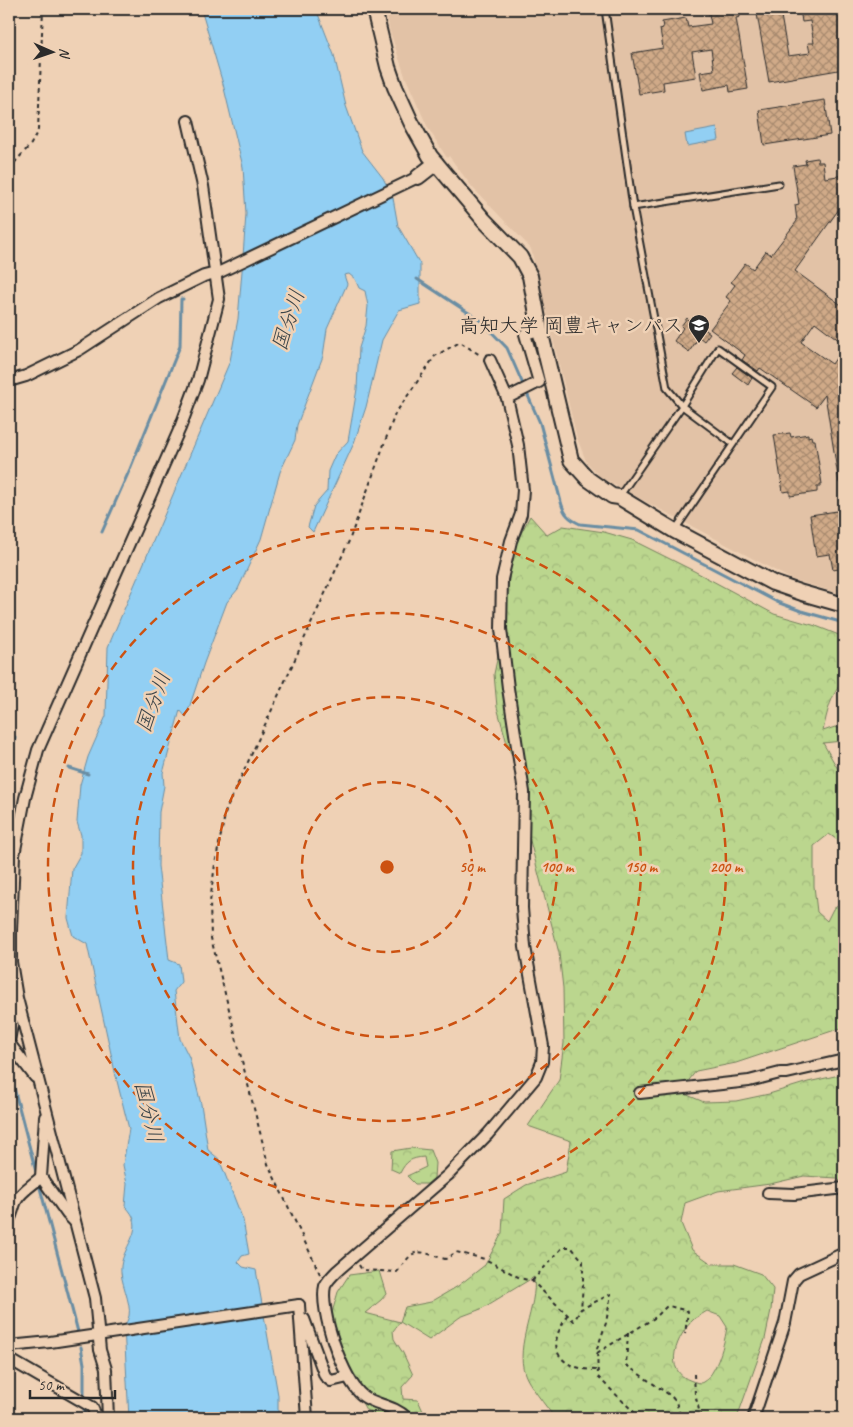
<svg xmlns="http://www.w3.org/2000/svg" width="853" height="1427" viewBox="0 0 853 1427" font-family="Caveat,'Klee One',sans-serif">
	<style>
		.built { fill: #e2c2a6 }
		.forest { fill: url(#forest-crowns); stroke: #73805c; fill-rule: evenodd }
		.water { fill: #92cff3; stroke: #698da3 }
		.lines { fill: none; stroke-linecap: round; stroke-linejoin: round }
		.stream { stroke: #698da3; stroke-width: 3 }
		.building { fill: url(#building-cross-hatch); stroke: #2b2b2b }
		.service-casing { stroke: #2b2b2b; stroke-width: 9 }
		.minor-casing { stroke: #2b2b2b; stroke-width: 14 }
		.tertiary-casing { stroke: #2b2b2b; stroke-width: 18 }
		.path { stroke: #2b2b2b; stroke-width: 2; stroke-dasharray: 4 4; stroke-linecap: butt }
		.service { stroke: #efd1b5; stroke-width: 5 }
		.minor { stroke: #efd1b5; stroke-width: 10 }
		.tertiary { stroke: #efd1b5; stroke-width: 14 }
		.ring { fill: none; stroke: #cc5211; stroke-width: 2.5; stroke-dasharray: 9 6 }
		.labels { text-anchor: middle; dominant-baseline: central; stroke-width: 5; stroke-linejoin: round; paint-order: stroke }
		.poi-label { font-size: 20px; fill: #2b2b2b; stroke: #efd1b5; text-anchor: end }
		.water-label { font-size: 21px; font-style: italic; fill: #3a4449; stroke: #efd1b5 }
		.centre { fill: #cc5211; stroke: #efd1b5; stroke-width: 2.5 }
		.ring-label { font-size: 15px; text-anchor: middle; font-weight: bold; fill: #cc5211; stroke: #efd1b5; stroke-width: 5; stroke-linejoin: round; paint-order: stroke }
	</style>
	<defs>
		<pattern id="forest-crowns" width="20" height="18" patternUnits="userSpaceOnUse" patternTransform="scale(1.25)"><rect width="20" height="18" fill="#bbd68e"/><path d="M2 6a3 3 0 1 1 6 0M12 15a3 3 0 1 1 6 0" fill="none" stroke="#a1b87b"/></pattern>
		<pattern id="building-cross-hatch" width="8" height="8" patternUnits="userSpaceOnUse" patternTransform="scale(1.25)"><rect width="8" height="8" fill="#d0aa88"/><path d="M0 0l8 8M0 8l8-8" fill="none" stroke="#a98b6f"/></pattern>
	</defs>
	<rect width="100%" height="100%" fill="#efd1b5"/>
	<filter id="ink" filterUnits="userSpaceOnUse"><feTurbulence type="fractalNoise" baseFrequency=".02" numOctaves="2"/><feDisplacementMap in="SourceGraphic" scale="10" xChannelSelector="R" yChannelSelector="G"/><feConvolveMatrix kernelMatrix="1 2 1 2 8 2 1 2 1" color-interpolation-filters="sRGB"/></filter>
	<g filter="url(#ink)">
		<path class="built" d="M385,9H844V595L791,579L609,482L599,476L586,461L577,438L531,249L526,243L472,187L449,156L447,158L428,128L405,76L390,32Z"/>
		<g class="forest">
			<path d="M530,516L547,535L563,526L604,532L632,540L694,571L774,614L816,626L844,637V680C831,694 827,712 823,731L835,727L844,730V743L842,741L823,743L839,771L844,777V845L829,834L814,846V886L817,912L827,921L833,909L844,902V1027L736,1063L696,1071L680,1092L704,1102L736,1101L769,1094L808,1082L844,1074V1185L837,1178L804,1176L770,1184L718,1191L685,1203L681,1223L692,1250L712,1264H734L761,1274L773,1289L771,1310L765,1339L737,1418H553L554,1417C547,1407 528,1384 525,1374C514,1345 538,1307 534,1277L481,1309L460,1317L429,1340L400,1322L393,1331L394,1339L403,1353L413,1375L402,1387L403,1399L418,1400L426,1418H380L366,1410L353,1385L329,1323L338,1292L349,1275L379,1271L386,1294L381,1300L365,1313L400,1322L405,1307L431,1302L458,1286L485,1265L502,1233L504,1199L526,1185L566,1172L571,1141L528,1126L559,1080L564,1043L563,988L559,953L527,829L518,767L508,747L497,707L494,674L501,641L503,607L509,580L512,551ZM707,1311L720,1316L727,1327C725,1341 717,1374 703,1382C700,1384 696,1382 692,1381C661,1371 677,1335 694,1319C698,1316 703,1314 707,1311Z"/>
			<path d="M411,1148L430,1150L435,1163L434,1178L427,1184H415L407,1176L426,1167L424,1157C411,1158 406,1161 400,1173L391,1169L392,1151Z"/>
		</g>
		<g class="water">
			<path d="M201,9H316L334,55L346,106L362,151L383,178L393,198L398,226L420,264V304L399,310L382,340L366,407L354,443L313,532L308,527L314,506L327,491L328,471L335,455L348,441L357,389L359,348L366,326L368,306L365,291L359,288L355,279L349,274L344,275L347,284L327,329L323,356L297,425L295,440L280,472L261,539L238,589L227,602L204,663L186,717L180,710L163,773L164,786L159,812L158,866L169,960L179,964L181,982L174,991L180,1039L189,1057L201,1104L208,1150L219,1159L243,1220L249,1254L242,1256L238,1262L243,1267L256,1270L278,1395V1418H129L124,1327C126,1324 128,1319 129,1316C132,1303 119,1280 121,1266C124,1243 148,1228 125,1206L127,1184L123,1165L129,1129L117,1081L87,944L73,936L68,918L72,869L81,853V835L77,822L80,785L88,757L106,716L108,647L230,361L238,319L242,271L246,214L243,167L223,84Z"/>
			<path d="M717,128L719,140L687,146L685,134Z"/>
		</g>
		<g class="lines">
			<g class="stream">
				<path d="M417,279L481,321L507,348L540,423L561,502C564,514 569,519 580,524L639,530L777,602L801,611L844,623"/>
				<path d="M102,532L130,469L180,346L181,299H183"/>
				<path d="M9,739L12,747"/>
				<path d="M12,748L15,737"/>
				<path d="M9,758L10,753"/>
				<path d="M69,768L88,774"/>
				<path d="M9,1069L36,1172"/>
				<path d="M39,1184L78,1332"/>
				<path d="M81,1347L84,1364V1397"/>
				<path d="M84,1408L85,1418"/>
			</g>
		</g>
		<g class="building">
			<path d="M708,9H739L740,17L736,18L748,89L730,92L729,85L703,90L700,72L714,70L711,49L692,52L696,77L663,82L664,90L639,94L632,53L663,48L660,29L663,28L662,22L686,18L688,27L711,24Z"/>
			<path d="M800,9H844V69L769,82L757,14L780,10L788,56L810,53L808,43H814L810,21L802,22Z"/>
			<path d="M825,100L830,135L764,145L759,110Z"/>
			<path d="M817,158L818,162H823L825,178L844,175V202L795,271L844,307V344L815,322L801,342L832,364L844,347V365L841,369L844,388V483H839L825,395L816,407L760,368L758,371L742,360L745,355L710,329L731,301L726,297L735,285L731,282L745,263L753,269L766,251L771,255L797,221L795,205L799,204L793,166L806,164L805,160Z"/>
			<path d="M687,318L689,320L690,319L710,333L704,341L699,337L689,352L674,341L683,328L681,326Z"/>
			<path d="M737,367L752,378L748,385L732,373Z"/>
			<path d="M790,433L791,437L808,434V437L811,436L812,440H815L822,484H820V487H817V492L790,496V491L783,492L774,435Z"/>
			<path d="M844,510V568L833,570L830,554L816,556L810,515Z"/>
		</g>
		<g class="lines">
			<g class="service-casing">
				<g id="service">
					<path d="M605,9L633,207L667,388L682,406L733,444"/>
					<path d="M633,207L779,184"/>
					<path d="M619,497L682,406L718,348L772,387L675,530"/>
				</g>
			</g>
			<g class="minor-casing">
				<g id="minor">
					<path d="M490,360L507,398"/>
					<path d="M9,381L26,376L79,350L159,298L204,276L220,272L418,177"/>
					<path d="M9,1041L16,1003"/>
					<path d="M9,1043L35,1077"/>
					<path d="M640,1093L749,1081L780,1073H787L844,1060"/>
					<path d="M41,1177L45,1117"/>
					<path d="M768,1193L794,1194L844,1188V1191"/>
					<path d="M9,1220C13,1213 13,1207 16,1201C21,1191 34,1184 41,1177L67,1214L75,1222"/>
					<path d="M299,1305L307,1418"/>
					<path d="M304,1319L325,1376L331,1381L348,1377"/>
					<path d="M9,1346L50,1342L299,1305"/>
					<path d="M9,1359L92,1407L97,1418"/>
					<path d="M108,1418L106,1369L100,1350L95,1298L17,998L11,962V931L14,855L25,798L38,750L180,428L198,380L219,299L203,186L188,121"/>
					<path d="M407,1418C394,1405 375,1405 363,1396C343,1381 319,1310 325,1286C327,1281 333,1275 337,1271L448,1175L488,1134L536,1077L542,1062L543,1046L525,947L522,908L524,792L508,688L501,629L502,579L511,541L521,514L523,490L518,445L507,398L539,382L525,334L540,330"/>
					<path d="M755,1418L754,1416L785,1323L793,1281L799,1274L844,1253"/>
				</g>
			</g>
			<g class="tertiary-casing">
				<g id="tertiary">
					<path d="M374,9L388,67L395,87L411,122L430,156L484,220L520,257L530,276L540,330L571,460L588,479L612,496L619,497L675,531L773,583L802,593L844,605"/>
					<path d="M418,177L436,163"/>
				</g>
			</g>
			<g class="path">
				<path d="M9,169L31,144L38,130L43,9"/>
				<path d="M359,1265L362,1270L397,1272C417,1246 414,1250 445,1259L448,1258L456,1252L485,1259L520,1278L532,1281L574,1321L581,1309L611,1294L606,1323L597,1349L598,1377L640,1418"/>
				<path d="M320,1274L268,1164L211,938L210,902L215,864L226,810L349,541L395,414L435,356L460,342L480,355"/>
				<path d="M532,1281L563,1247H571L583,1261V1285L581,1309"/>
				<path d="M567,1315C564,1321 561,1327 558,1333C549,1361 575,1370 597,1370"/>
				<path d="M628,1333L626,1365L671,1396L676,1402L681,1418"/>
				<path d="M597,1353L656,1317L666,1307L669,1306L688,1311L685,1334"/>
				<path d="M694,1374L695,1394L701,1418"/>
			</g>
			<use href="#service" class="service"/>
			<use href="#minor" class="minor"/>
			<use href="#tertiary" class="tertiary"/>
		</g>
	</g>
	<g class="ring">
		<circle cx="387" cy="867" r="85"/>
		<circle cx="387" cy="867" r="170"/>
		<circle cx="387" cy="867" r="254"/>
		<circle cx="387" cy="867" r="339"/>
	</g>
	<defs>
		<g id="university-pin" transform="scale(1.125)"><path d="M0 17L-7.5 6A9.5 9.5 0 1 1 7.5 6Z" fill="#2b2b2b" stroke="#efd1b5"/><path d="M0-5L7-2L0 1L-7-2ZM-4 1L0 2.5L4 1V4Q0 6-4 4Z" fill="#fff"/></g>
	</defs>
	<g fill-rule="evenodd">
		<use href="#university-pin" x="699" y="325"/>
	</g>
	<g class="labels">
		<g class="poi-label">
			<text x="683" y="325">高知大学 岡豊キャンパス</text>
		</g>
		<g class="water-label">
			<text transform="translate(288 320) rotate(-72)">国分川</text>
			<text transform="translate(153 702) rotate(-70)">国分川</text>
			<text transform="translate(149 1112) rotate(77)">国分川</text>
		</g>
	</g>
	<circle cx="387" cy="867" r="8" class="centre"/>
	<g class="ring-label">
		<text x="472" y="872">50 m</text>
		<text x="557" y="872">100 m</text>
		<text x="641" y="872">150 m</text>
		<text x="726" y="872">200 m</text>
	</g>
	<rect width="853" height="1427" fill="none" stroke="#efd1b5" stroke-width="30"/>
	<rect x="15" y="15" width="823" height="1397" fill="none" stroke="#2b2b2b" stroke-width="2" filter="url(#ink)"/>
	<g transform="translate(52 52) rotate(92)" stroke="#efd1b5" stroke-width="4" paint-order="stroke">
	<path d="M0-4L9 19L0 12L-9 19Z" fill="#2b2b2b"/>
	<text y="-8" font-size="14" font-weight="bold" text-anchor="middle" fill="#2b2b2b">N</text>
	</g>
	<path d="M30 1390v8h85v-8" fill="none" stroke="#2b2b2b" stroke-width="2.5"/>
	<text x="38" y="1390" font-size="15" fill="#2b2b2b" stroke="#efd1b5" stroke-width="4" paint-order="stroke">50 m</text>
</svg>
